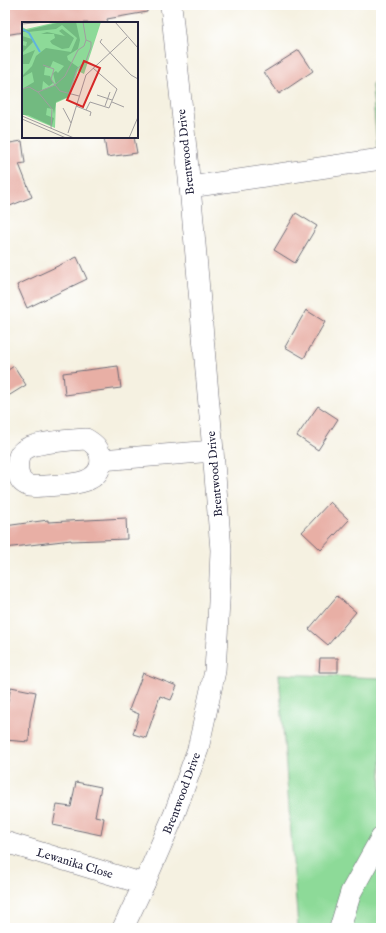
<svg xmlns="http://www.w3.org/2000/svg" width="386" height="933" viewBox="0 0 386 933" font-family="'IM FELL English',serif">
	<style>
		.green { fill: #8dda98; stroke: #587e6a }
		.building { fill: #e8afa5 }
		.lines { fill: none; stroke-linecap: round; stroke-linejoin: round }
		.minor-casing { stroke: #6c6a75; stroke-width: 22 }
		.minor { stroke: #fff; stroke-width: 21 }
		.labels { text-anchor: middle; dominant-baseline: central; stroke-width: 3.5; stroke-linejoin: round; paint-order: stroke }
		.street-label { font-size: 12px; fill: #22223b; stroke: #fff }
		.inset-river { fill: none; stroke: #60b5dc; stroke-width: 2 }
		.inset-road { fill: none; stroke: #a19e9f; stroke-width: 1 }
		.view { fill: #d62828; fill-opacity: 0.15; stroke: #d62828; stroke-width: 2 }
		.inset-edge { fill: none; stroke: #22223b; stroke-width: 2 }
	</style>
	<rect width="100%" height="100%" fill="#fff"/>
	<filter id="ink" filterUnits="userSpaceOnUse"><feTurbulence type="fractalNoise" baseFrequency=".025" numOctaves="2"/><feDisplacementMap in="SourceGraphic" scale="8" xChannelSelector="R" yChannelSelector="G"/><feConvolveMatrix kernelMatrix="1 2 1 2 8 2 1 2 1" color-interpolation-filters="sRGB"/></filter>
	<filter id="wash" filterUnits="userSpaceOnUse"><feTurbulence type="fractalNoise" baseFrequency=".012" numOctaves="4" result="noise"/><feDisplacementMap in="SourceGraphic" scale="16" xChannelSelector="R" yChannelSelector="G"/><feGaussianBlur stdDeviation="0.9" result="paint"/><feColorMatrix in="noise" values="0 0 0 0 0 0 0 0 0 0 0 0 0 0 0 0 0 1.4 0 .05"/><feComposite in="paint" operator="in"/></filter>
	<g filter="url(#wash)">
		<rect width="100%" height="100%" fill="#f5f1e1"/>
		<g class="green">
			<path d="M381,77V191L372,85Z"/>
			<path d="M279,674L381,678V928H298Z"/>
		</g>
		<g id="blocks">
			<g class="building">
				<path d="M5,5H147V12L107,19L108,23H23V32L5,35Z"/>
				<path d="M299,50L313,71L279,94L264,72Z"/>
				<path d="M5,132L10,143L22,141L25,163L19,164L32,197L5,208Z"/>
				<path d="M104,137H134L137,153L107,157Z"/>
				<path d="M296,213L317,226L295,263L274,250Z"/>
				<path d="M77,257L87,279L27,308L17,285Z"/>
				<path d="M306,310L325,322L304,358L285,347Z"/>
				<path d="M14,366L26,385L5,398V372Z"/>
				<path d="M118,366L121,388L65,395L63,373Z"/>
				<path d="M318,406L338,419L318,450L297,436Z"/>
				<path d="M330,502L349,520L321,550L302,532Z"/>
				<path d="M126,518L127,539L71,541V540L5,548V526L48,520V522Z"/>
				<path d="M337,596L356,612L328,645L309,629Z"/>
				<path d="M320,658H338V672H319Z"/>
				<path d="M143,673L177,686L171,700L160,696L146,738L133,734L139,714L129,710Z"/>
				<path d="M11,687L36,692L30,721L29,742L5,740V715Z"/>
				<path d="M76,782L101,787L95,816L104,818L101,835L53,825L57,805L71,807Z"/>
			</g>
		</g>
	</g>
	<g filter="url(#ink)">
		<use href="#blocks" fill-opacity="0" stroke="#6c6a75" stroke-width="1"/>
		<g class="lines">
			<g class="minor-casing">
				<g id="minor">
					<path d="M190,187L381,159"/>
					<path d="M86,439C95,444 100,449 101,460C101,487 64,484 46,486C39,486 31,488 25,484C16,479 15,457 23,451C32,442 72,440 86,439Z"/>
					<path d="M101,460L213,451"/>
					<path id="s1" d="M5,842L144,884"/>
					<path id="s2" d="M123,928L144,884L174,815L198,749L215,671L219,602L221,550L213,451L190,187L171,5"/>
					<path d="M340,928L351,892L381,838"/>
				</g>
			</g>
			<use href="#minor" class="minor"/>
		</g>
	</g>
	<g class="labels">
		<g class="street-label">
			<text transform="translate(186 152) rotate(-96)">Brentwood Drive</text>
			<text transform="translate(215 474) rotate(-95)">Brentwood Drive</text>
			<text stroke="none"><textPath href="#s2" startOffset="147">Brentwood Drive</textPath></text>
			<text stroke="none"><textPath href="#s1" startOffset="73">Lewanika Close</textPath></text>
		</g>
	</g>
	<g transform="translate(22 22)">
		<rect width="116" height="116" fill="#f5f1e1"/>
		<path d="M35,0H79L62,52L56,49L47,75L34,81L33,106L0,92V5L4,7Z" fill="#8dda98"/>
		<path d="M39,0H54L58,18L56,27L45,34L46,38L56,45L46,75L34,80L32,92L31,87L25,86L24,93L32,96L30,104L6,93H0V67L12,60L10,50L1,55L0,60V54L10,44L14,34L24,26L49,30L55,16L40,3L34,7L6,10H0V7L6,8ZM31,39L42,44L36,51L34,49L31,51L34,63L20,68L21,59L27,64L31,61L28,54L22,53L23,45L28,46ZM40,7L52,16L47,26L40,27L30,22L28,19L33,16L32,12H19L25,10L43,14L37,9ZM0,14L10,17L11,20L0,31V23L4,24L5,20L1,19L0,22ZM13,28L7,42H0L1,33Z" fill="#72ba80" fill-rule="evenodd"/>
		<path class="inset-river" d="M0,7L7,11L18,30"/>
		<path class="inset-road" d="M93,0L116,26M0,2L24,0M80,17L78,20L109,53L116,57M0,67L7,65L16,70L33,63L29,57L32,47L21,43M16,70L30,87L29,106M47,71L55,47L64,39L69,25V20L64,18M75,73L90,78M57,74L38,69L33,63L43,54L56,28L62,24L64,18L61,0M90,80L102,85M54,84L69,90L68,94M83,84L88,70M41,86L49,101M64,88L68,80L87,86L95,67L71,46M0,94L52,116M0,97L44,116M46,111L64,53L105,15M107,116L116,95"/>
		<path class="view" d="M62,39L78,46L61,85L45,78Z"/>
		<rect width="116" height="116" class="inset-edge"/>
	</g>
	<rect width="386" height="933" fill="none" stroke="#fff" stroke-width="20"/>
</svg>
